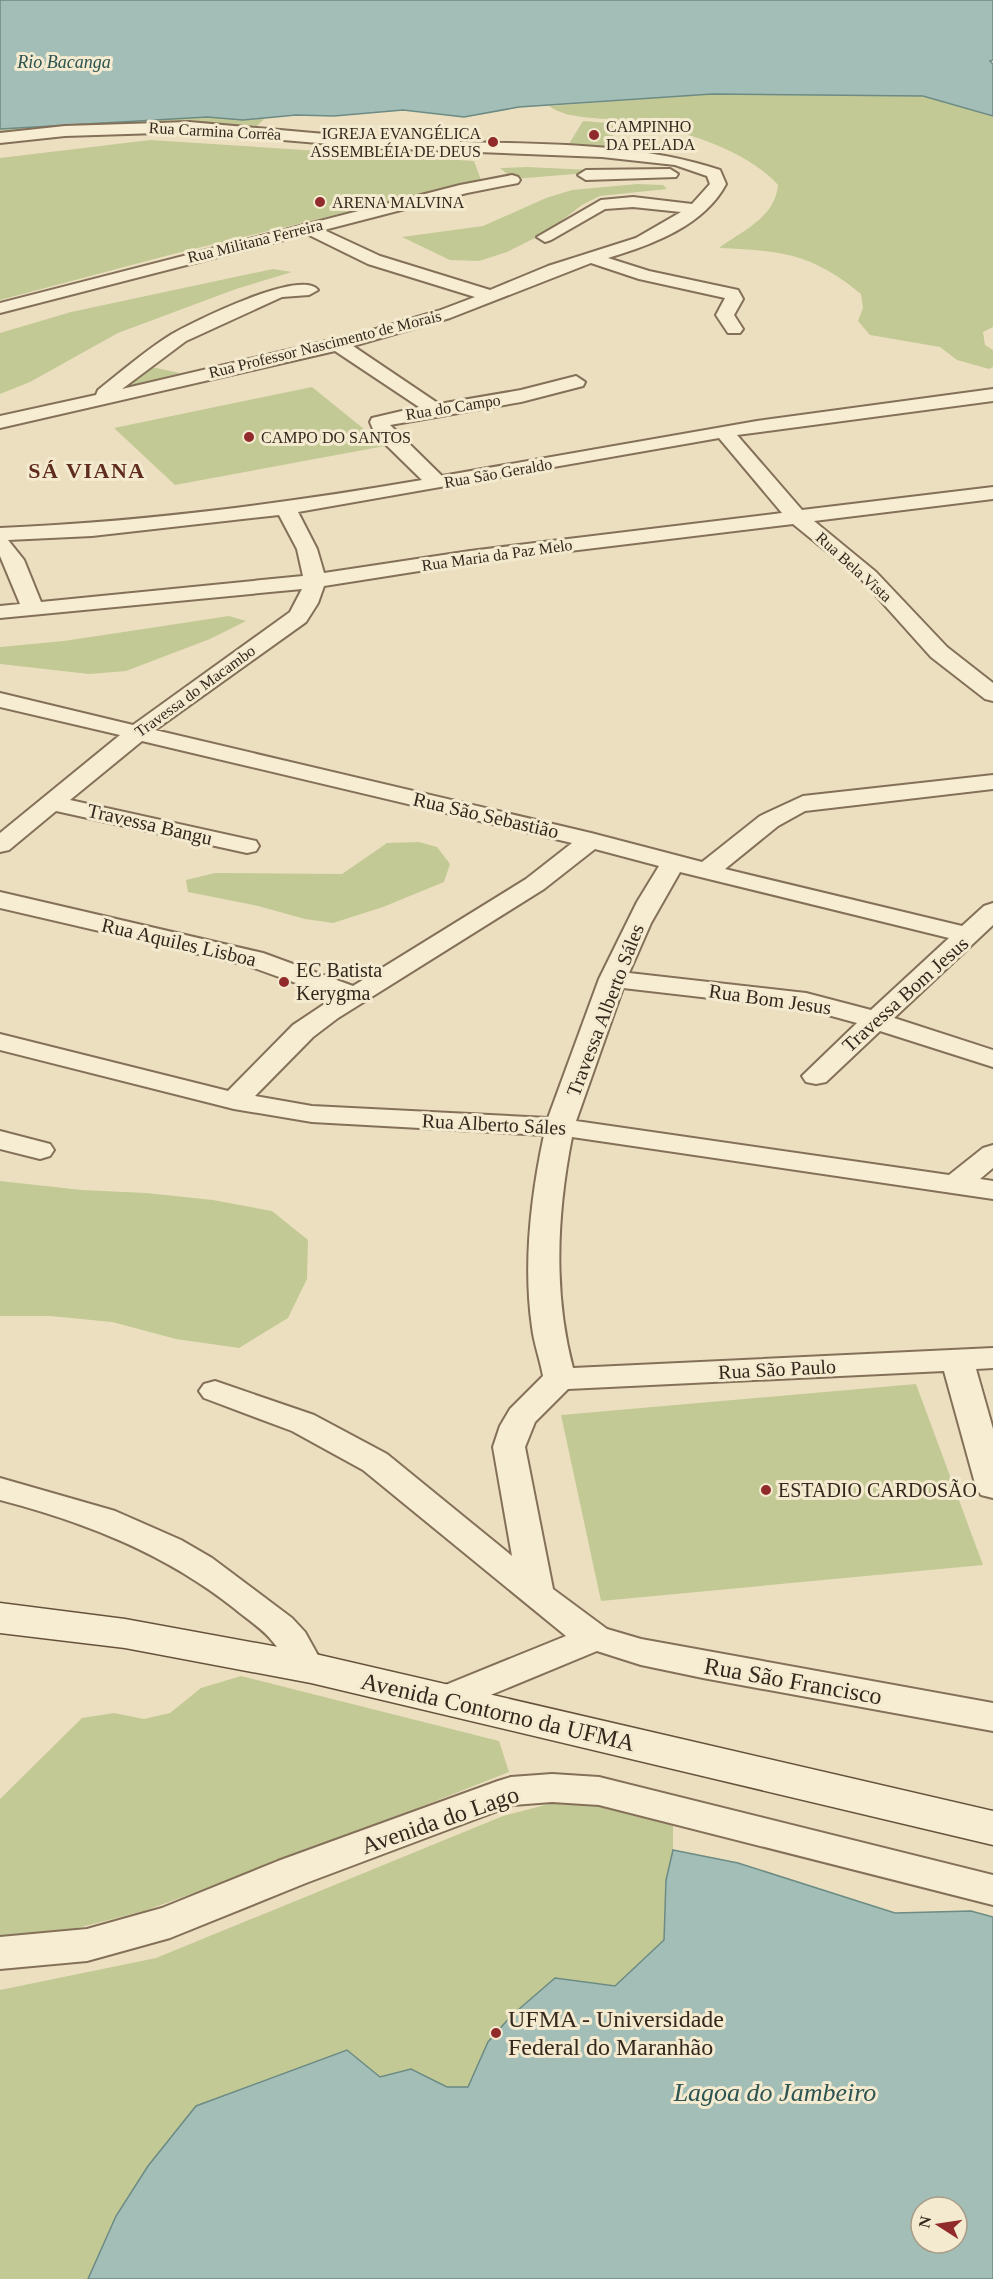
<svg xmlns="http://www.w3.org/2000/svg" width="993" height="2279" viewBox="0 0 993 2279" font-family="'Times New Roman',serif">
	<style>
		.green { fill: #c3c995 }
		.water { fill: #a3beb6; stroke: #6b8b84; stroke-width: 1.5; fill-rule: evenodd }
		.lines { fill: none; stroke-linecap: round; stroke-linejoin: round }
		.street-casing { stroke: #847059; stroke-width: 4 }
		.secondary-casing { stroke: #66523c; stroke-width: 3 }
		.street { fill: #f7edd3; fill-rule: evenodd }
		.secondary { fill: #f7edd3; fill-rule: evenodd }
		.poi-dot { fill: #912b2b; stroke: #f4eacf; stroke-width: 2 }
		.labels { text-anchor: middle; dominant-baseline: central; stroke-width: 6; stroke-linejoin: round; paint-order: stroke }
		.far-poi-label { font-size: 16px; fill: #34281d; stroke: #f4eacf; text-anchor: start }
		.far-street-label { font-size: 16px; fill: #34281d; stroke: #f4eacf }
		.far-water-label { font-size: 18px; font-style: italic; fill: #2c5452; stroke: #f4eacf }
		.street-label { font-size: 20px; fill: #34281d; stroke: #f4eacf }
		.poi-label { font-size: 20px; fill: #34281d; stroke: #f4eacf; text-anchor: start }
		.far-district-label { font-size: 22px; font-weight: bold; letter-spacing: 1.5px; fill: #5f2c1e; stroke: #f4eacf }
		.near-street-label { font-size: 24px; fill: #34281d; stroke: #f4eacf }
		.near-poi-label { font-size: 24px; fill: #34281d; stroke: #f4eacf; text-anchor: start }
		.near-water-label { font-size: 26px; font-style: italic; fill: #2c5452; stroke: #f4eacf }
	</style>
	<rect width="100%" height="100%" fill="#ecdfc0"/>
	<g class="green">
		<path d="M712,94L923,96L993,116V327L983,332L985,345L993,350V367L989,369L957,360L940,347L870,335L858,321L863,308L861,294C811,253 782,251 719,248C743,230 775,218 778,185C742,145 668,126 615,120C593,117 567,119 549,106Z"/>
		<path d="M207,117L264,119L254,129L0,134V129L8,128Z"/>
		<path d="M583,121L622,124L602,150L567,147Z"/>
		<path d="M150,140L474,161L481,180L177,253L0,300V158Z"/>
		<path d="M527,167L613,171L513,179L500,168Z"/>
		<path d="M637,184L663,185L667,189L600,196L582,205L547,232L507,252L479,261L450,260L402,237L483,226L546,198L572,190Z"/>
		<path d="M273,269L292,272L236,289L118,333L30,382L0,394V333L71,312Z"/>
		<path d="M142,365L180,373L148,383L103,390Z"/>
		<path d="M312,387L385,446L175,485L114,428Z"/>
		<path d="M229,616L246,621L210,639L126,671L89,674L0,664V647L64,641Z"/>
		<path d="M419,842L437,847L450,864L444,882L383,907L333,923L305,919L258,906L188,892L186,880L215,873L342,874L387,843Z"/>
		<path d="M0,1181L82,1190L146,1193L213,1200L272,1211L308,1240L307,1279L288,1318L239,1348L176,1339L112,1322L50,1316H0Z"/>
		<path d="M916,1384L983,1565L601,1601L561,1415Z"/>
		<path d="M241,1676L499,1741L509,1772L304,1853L144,1911L54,1934L0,1936V1799L82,1718L114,1713L144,1719L170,1713L201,1688Z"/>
		<path d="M564,1800L673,1816V1850L666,1880L664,1940L615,1986L555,1978L488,2042L468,2087H447L411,2069L380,2077L347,2050L196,2106L148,2166L116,2216L88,2279H0V1990L156,1958L503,1816Z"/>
	</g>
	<g class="water">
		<path d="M0,0H993V60L990,61L993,64V116L923,96L712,94L519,107L464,117L403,110L334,116L296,115L243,120L207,117L0,129Z"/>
		<path d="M673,1850L738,1863L895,1913L971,1911L993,1917V2279H88L116,2216L148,2166L196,2106L347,2050L380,2077L411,2069L447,2087H468L488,2042L511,2016L555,1978L615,1986L664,1940L666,1880ZM921,2207H957V2243H921Z"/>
	</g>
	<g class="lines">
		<g class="street-casing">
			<g id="street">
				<path d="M189,122C271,129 353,138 435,141C530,145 629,140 720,170L726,184C704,226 651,245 608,258L649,271L738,290L743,299L734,315L743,329L740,333H728L716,315L725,298L639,279L591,263L450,318L353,346L439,404L521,390L576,376L585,382L583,386L521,402L390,425L442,476L757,421L993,389V401L737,435L802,510L993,487V499L814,521L876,572L947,647L993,683V701L985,699L931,657L862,580L793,524L470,563L324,586L318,603L306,622L155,730L591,833L702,862L760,816L803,796L993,775V789L805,811L778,826L725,869L962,926L984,906L993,903V925L894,1018L993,1050V1067L880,1031L826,1082L816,1084L806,1082L802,1076L857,1023L806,1009L623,988L576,1121L949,1175L983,1148L993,1145V1168L980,1179L993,1181V1199L572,1137C557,1213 553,1293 573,1368L993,1348V1368L976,1369L993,1429V1498L981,1495L976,1487L944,1371L568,1389L535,1422L525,1447L553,1589L607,1629L641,1639L993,1703V1731L703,1678L641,1665L597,1651L459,1708L446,1712L433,1708L428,1699L433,1690L566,1636L363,1470L292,1431L204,1398L199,1391L204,1384L215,1381L314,1415L387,1454L512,1556L493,1447L500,1426L510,1409L543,1376C540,1359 534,1344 532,1327C523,1264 531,1196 544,1135L312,1122L234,1109L0,1050V1034L228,1091L293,1025L335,997L246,965L0,908V892L263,953L353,986L526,879L572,843L142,741L70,800L256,841L259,846L256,851L247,853L56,811L9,850L0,852V833L120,735L0,707V693L133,725L290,612L302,589L0,618V606L20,604L0,556V528C143,522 282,504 422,480L375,434L370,422L372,418L419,407L335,351L0,428V416L96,395L98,390C122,371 146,350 172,334C193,322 301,268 318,290L309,295L282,297L186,341L122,389L369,331L438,311L475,297L368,264L307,234L0,313V303L460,185L512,175L518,177L520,180L518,183L467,193L324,230L380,256L490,290L548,266L636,238L681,212L633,207L605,209L551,240L545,242L537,237L601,200L633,197L692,204L710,184L707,176L675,165L602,157L376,148L189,132L65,136L0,143V133L65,126ZM719,438L782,513L470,551L324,573L317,549L298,512ZM279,515L297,549L303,576L41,602L24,560L8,540L92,536ZM595,849L659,866L637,902L599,979L548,1118L312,1106L255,1096L313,1037L338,1018L544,889ZM680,872L949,938L871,1010L806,993L629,973L651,923Z"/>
				<path d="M670,169L678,174L676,177L586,180L578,175L586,170Z"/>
				<path d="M0,1131L50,1144L54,1150L50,1156L40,1159L0,1149Z"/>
				<path d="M0,1478L115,1511L181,1540L212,1558L292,1618L305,1632L325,1668L320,1677L307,1681L294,1677C288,1665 282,1652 273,1642C263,1629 248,1620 235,1609C166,1554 85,1522 0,1500Z"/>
				<path d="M552,1774L599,1777L993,1875V1905L599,1805L552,1802L513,1805L306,1883L170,1938L87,1961L0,1969V1937L87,1929L162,1908L278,1861L498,1781L511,1777Z"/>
			</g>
		</g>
		<g class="secondary-casing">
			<path id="secondary" d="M0,1603L125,1619L311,1653L993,1811V1845L311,1683L125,1648L0,1633Z"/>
		</g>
		<use href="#street" class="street"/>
		<use href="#secondary" class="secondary"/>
	</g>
	<g class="poi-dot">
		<circle cx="594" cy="135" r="6"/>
		<circle cx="493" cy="142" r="6"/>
		<circle cx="320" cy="202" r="6"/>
		<circle cx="249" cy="437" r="6"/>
		<circle cx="284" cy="982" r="6"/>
		<circle cx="766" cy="1490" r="6"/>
		<circle cx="496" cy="2033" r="6"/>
	</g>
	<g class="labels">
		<g class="far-poi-label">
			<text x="606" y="126">CAMPINHO<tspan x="606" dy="18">DA PELADA</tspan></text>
			<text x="481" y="133" text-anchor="end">IGREJA EVANGÉLICA<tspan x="481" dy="18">ASSEMBLÉIA DE DEUS</tspan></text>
			<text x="332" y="202">ARENA MALVINA</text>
			<text x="261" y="437">CAMPO DO SANTOS</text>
		</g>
		<g class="far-street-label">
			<text transform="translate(215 131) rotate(3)">Rua Carmina Corrêa</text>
			<text transform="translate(255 241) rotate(-14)">Rua Militana Ferreira</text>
			<text transform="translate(325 344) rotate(-14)">Rua Professor Nascimento de Morais</text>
			<text transform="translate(453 407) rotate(-9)">Rua do Campo</text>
			<text transform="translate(498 473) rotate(-10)">Rua São Geraldo</text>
			<text transform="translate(497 555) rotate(-8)">Rua Maria da Paz Melo</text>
			<text transform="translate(854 567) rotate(42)">Rua Bela Vista</text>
			<text transform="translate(195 691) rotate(-36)">Travessa do Macambo</text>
		</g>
		<g class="far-water-label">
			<text x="64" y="62">Rio Bacanga</text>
		</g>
		<g class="street-label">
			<text transform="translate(486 815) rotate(13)">Rua São Sebastião</text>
			<text transform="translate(150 824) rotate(13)">Travessa Bangu</text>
			<text transform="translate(179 942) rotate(13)">Rua Aquiles Lisboa</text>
			<text transform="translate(905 994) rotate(-42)">Travessa Bom Jesus</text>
			<text transform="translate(770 999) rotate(8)">Rua Bom Jesus</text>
			<text transform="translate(605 1010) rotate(-69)">Travessa Alberto Sáles</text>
			<text transform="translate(494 1124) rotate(3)">Rua Alberto Sáles</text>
			<text transform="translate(777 1369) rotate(-3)">Rua São Paulo</text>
		</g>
		<g class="poi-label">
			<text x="296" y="970">EC Batista<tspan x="296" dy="23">Kerygma</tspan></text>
			<text x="778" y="1490">ESTADIO CARDOSÃO</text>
		</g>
		<g class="far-district-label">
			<text x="87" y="470">SÁ VIANA</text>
		</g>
		<g class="near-street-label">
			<text transform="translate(793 1681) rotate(10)">Rua São Francisco</text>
			<text transform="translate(498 1712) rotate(13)">Avenida Contorno da UFMA</text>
			<text transform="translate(440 1820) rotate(-19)">Avenida do Lago</text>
		</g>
		<g class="near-poi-label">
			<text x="508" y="2019">UFMA - Universidade<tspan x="508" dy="28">Federal do Maranhão</tspan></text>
		</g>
		<g class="near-water-label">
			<text x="775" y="2092">Lagoa do Jambeiro</text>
		</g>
	</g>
	<g transform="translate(939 2225) rotate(282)"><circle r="28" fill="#f4eacf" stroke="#a79c88" stroke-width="1.5"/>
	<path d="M0-4.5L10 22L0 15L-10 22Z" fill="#912b2b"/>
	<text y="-9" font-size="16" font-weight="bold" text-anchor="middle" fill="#34281d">N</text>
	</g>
</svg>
